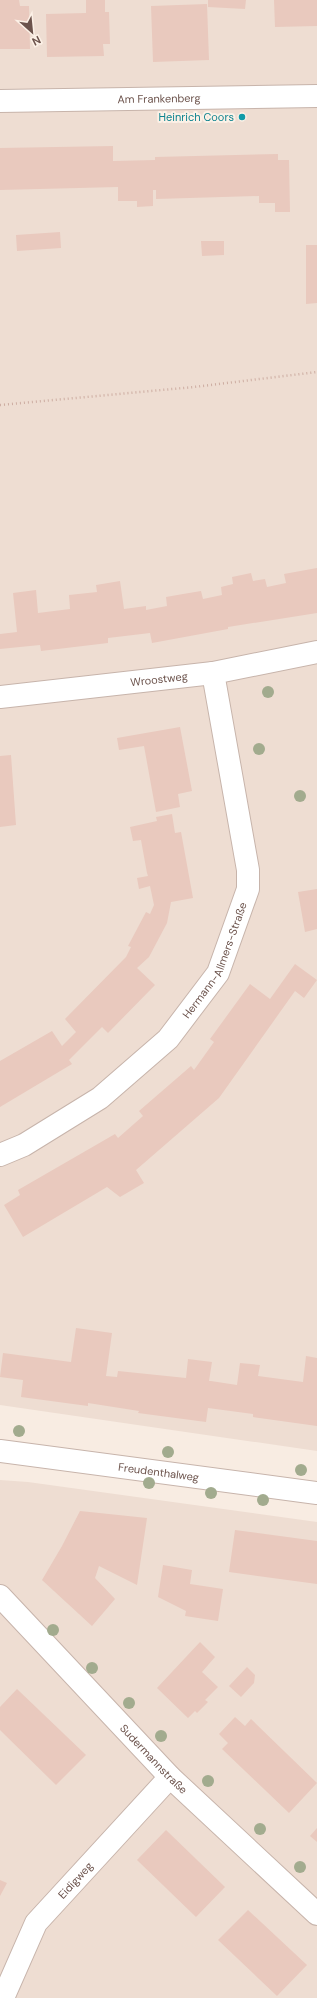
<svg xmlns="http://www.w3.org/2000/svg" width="317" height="1998" viewBox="0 0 317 1998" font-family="'DM Sans',sans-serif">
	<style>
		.residential { fill: #eeddd2 }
		.building { fill: #e9c9be }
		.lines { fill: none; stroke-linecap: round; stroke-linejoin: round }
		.street-casing { stroke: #c7b4ab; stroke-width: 24 }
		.path { stroke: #cdada2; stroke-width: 2.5; stroke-dasharray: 1 3; stroke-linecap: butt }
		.street { stroke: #fff; stroke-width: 22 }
		.tree { fill: #a2ab8e }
		.culture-dot { fill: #0f9aa8; stroke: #fcf1e7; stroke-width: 1.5 }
		.labels { text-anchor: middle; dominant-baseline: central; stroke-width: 4; stroke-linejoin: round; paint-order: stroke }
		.street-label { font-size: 11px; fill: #6c534c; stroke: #fcf1e7 }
		.culture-label { font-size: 11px; fill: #0d838f; stroke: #fcf1e7; text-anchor: end }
	</style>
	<rect width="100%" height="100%" fill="#f8ece2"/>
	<g class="residential">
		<path d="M0,0H317V1451L0,1405Z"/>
		<path d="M0,1480L28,1482L317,1522V1998H0Z"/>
	</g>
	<g class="building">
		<path d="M0,0H19L20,6H29L30,49H0Z"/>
		<path d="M86,0H105V12H109L110,44H103L104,56L47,57L46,14L86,13Z"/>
		<path d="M208,0H246L245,9L208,7Z"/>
		<path d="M274,0H317V26L275,27Z"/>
		<path d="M207,4L209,60L153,62L151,6Z"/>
		<path d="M113,146V161L155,160V157L278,154V160H289L290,212H275V203H259V196L156,199V190H153V206L137,207V201H118V187L0,190V148Z"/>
		<path d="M60,232L61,248L17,251L16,235Z"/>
		<path d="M201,241H224V255L202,256Z"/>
		<path d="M306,245H317V303L306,304Z"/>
		<path d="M317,568V613L228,627V629L152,643L150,633L108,638V643L41,651L40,645L0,649V634L17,632L13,593L36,590L38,613L70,609L69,595L97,592L96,585L120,581L124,609L146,606V610L167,606L166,597L183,594L201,591L203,599L222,595L221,587L233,584L232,577L251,573L253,581L265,579L267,587L286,583L284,574Z"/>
		<path d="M180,727L192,791L178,794L180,807L156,812L144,746L119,750L117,738Z"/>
		<path d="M11,755L16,825L0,827V756Z"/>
		<path d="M172,814L175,833L181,832L193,898L171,902L167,923L149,957L137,968L155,985L108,1033L102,1027L69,1060L72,1064L0,1107V1061L52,1031L62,1046L76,1032L65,1019L126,957L131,947L128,946L146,912L150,914L154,905L150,886L139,889L137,878L148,876L147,873L141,840L133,841L130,827L157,821L156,817Z"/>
		<path d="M317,889V929L305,932L298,892Z"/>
		<path d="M295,964L317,980L304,998L295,991L219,1098L136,1170L144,1183L120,1197L107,1187L23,1237L4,1205L20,1195L18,1190L115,1134L118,1138L143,1116L139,1111L191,1066L194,1070L214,1042L210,1039L250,984L270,999Z"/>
		<path d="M76,1328L112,1333L106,1376L117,1377L118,1371L186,1378L188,1359L212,1362L209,1381H211L237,1385L240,1363L260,1365L258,1376L303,1382L306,1356L317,1358V1426L253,1417V1414L208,1408L206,1422L138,1413L139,1411L88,1403V1406L21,1397L23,1380L0,1377L3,1353L71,1362Z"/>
		<path d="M80,1511L147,1518L137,1585L99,1566L95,1578L115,1599L92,1626L42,1580L62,1546Z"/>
		<path d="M235,1530L317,1541V1584L229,1572Z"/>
		<path d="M163,1565L192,1570L190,1584L223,1589L218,1621L185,1616L186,1611L158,1597Z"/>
		<path d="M200,1642L215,1657L202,1672L218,1687L205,1700L208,1702L197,1713L195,1711L188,1718L157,1688Z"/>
		<path d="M247,1667L255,1675L254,1683L241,1697L229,1686Z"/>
		<path d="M17,1689L86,1755L56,1785L0,1730V1707Z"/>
		<path d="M235,1717L245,1726L251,1719L317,1783L289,1813L222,1749L228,1743L219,1734Z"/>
		<path d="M317,1828V1842L310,1836Z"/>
		<path d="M166,1830L225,1887L196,1917L137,1860Z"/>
		<path d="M0,1880L7,1883L0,1896Z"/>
		<path d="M248,1910L307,1965L277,1996L218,1940Z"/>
	</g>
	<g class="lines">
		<g class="street-casing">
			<g id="street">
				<path id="s1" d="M0,101L317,96"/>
				<path id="s2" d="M0,697L213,673L317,652"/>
				<path id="s3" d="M0,1155L24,1145L100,1098L168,1039L218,973L248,889V870L213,673"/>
				<path id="s4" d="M0,1451L317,1493"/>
				<path id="s5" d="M0,1596L170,1777L317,1914"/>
				<path id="s6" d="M3,1998L36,1923L170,1777"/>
			</g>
		</g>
		<path class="path" d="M0,405L194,387L317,372"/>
		<use href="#street" class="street"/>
	</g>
	<g class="tree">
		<circle cx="268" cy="692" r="6"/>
		<circle cx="259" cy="749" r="6"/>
		<circle cx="300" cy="796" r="6"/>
		<circle cx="19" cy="1431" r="6"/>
		<circle cx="168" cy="1452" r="6"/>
		<circle cx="301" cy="1470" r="6"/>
		<circle cx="149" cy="1483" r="6"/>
		<circle cx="211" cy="1493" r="6"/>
		<circle cx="263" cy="1500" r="6"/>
		<circle cx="53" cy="1630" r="6"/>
		<circle cx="92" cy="1668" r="6"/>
		<circle cx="129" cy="1703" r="6"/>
		<circle cx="161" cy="1736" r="6"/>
		<circle cx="208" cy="1781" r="6"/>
		<circle cx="260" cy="1829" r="6"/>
		<circle cx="300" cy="1867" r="6"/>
	</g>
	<circle class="culture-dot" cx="242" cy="117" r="4"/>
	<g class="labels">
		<g class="street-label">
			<text stroke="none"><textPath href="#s1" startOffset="159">Am Frankenberg</textPath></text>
			<text stroke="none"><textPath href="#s2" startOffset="160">Wroostweg</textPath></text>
			<text stroke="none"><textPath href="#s3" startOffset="298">Hermann-Allmers-Straße</textPath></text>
			<text stroke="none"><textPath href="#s4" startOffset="160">Freudenthalweg</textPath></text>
			<text stroke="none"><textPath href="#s5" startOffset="224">Sudermannstraße</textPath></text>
			<text stroke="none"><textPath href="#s6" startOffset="140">Eidigweg</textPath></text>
		</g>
		<g class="culture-label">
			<text x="234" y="117">Heinrich Coors</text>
		</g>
	</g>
	<g transform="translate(32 32) rotate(153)" stroke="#fcf1e7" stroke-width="3" paint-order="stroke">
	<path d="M0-3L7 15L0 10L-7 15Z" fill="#6c534c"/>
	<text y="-6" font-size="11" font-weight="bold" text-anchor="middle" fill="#6c534c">N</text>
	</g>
</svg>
